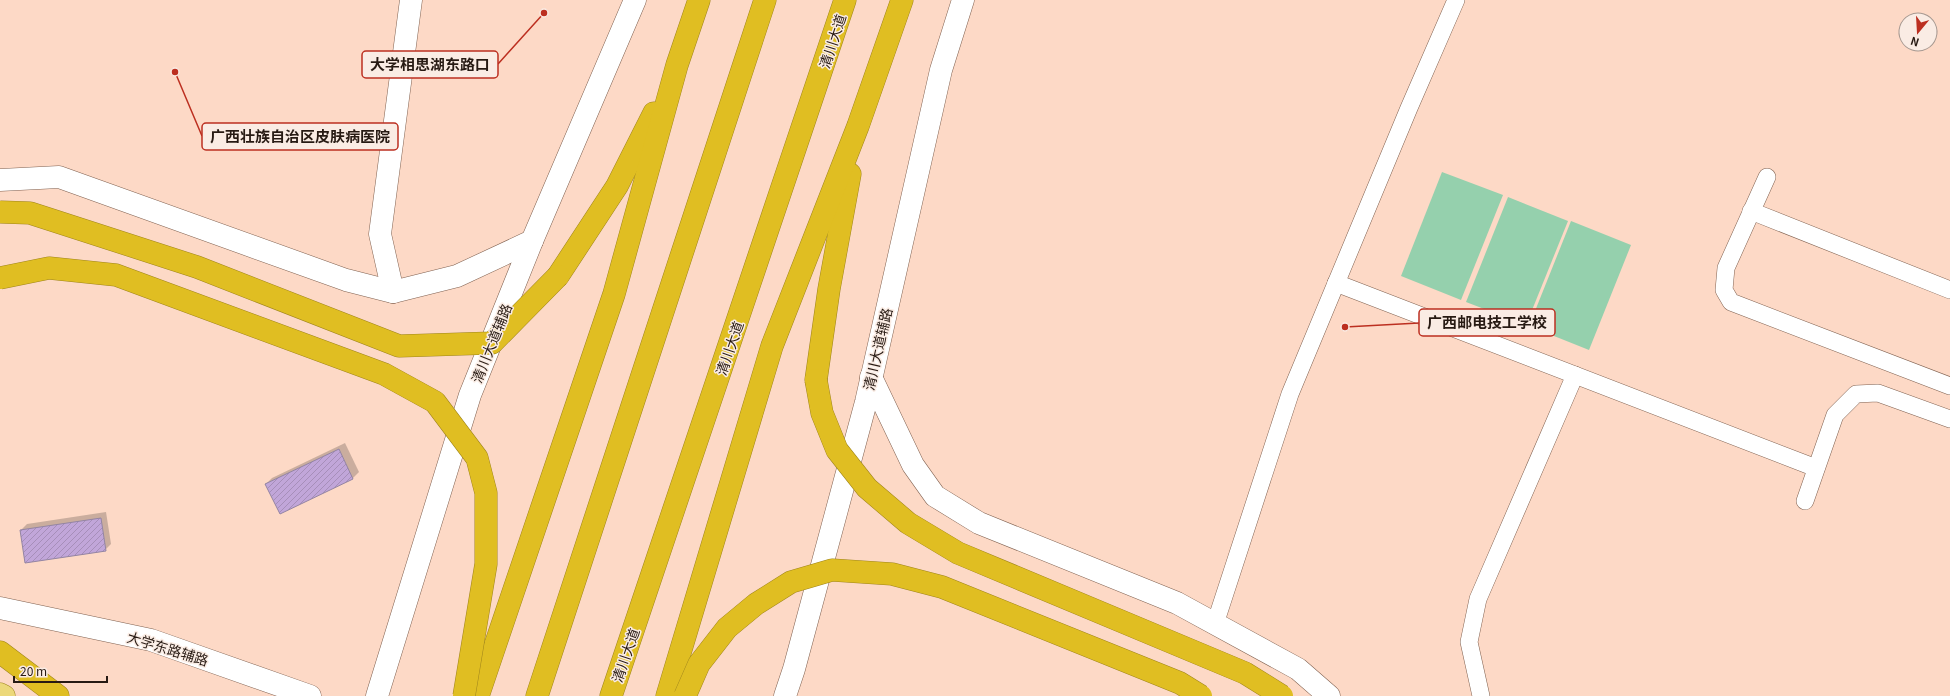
<svg xmlns="http://www.w3.org/2000/svg" width="1950" height="696" viewBox="0 0 1950 696" font-family="Georgia,'Noto Sans SC',serif">
	<style>
		.green { fill: #95d0ad }
		.shadow { fill: #0003 }
		.building { fill: url(#building-hatch); stroke: #9485a3 }
		.lines { fill: none; stroke-linecap: round; stroke-linejoin: round }
		.lane-casing { stroke: #816251; stroke-width: 18 }
		.street-casing { stroke: #816251; stroke-width: 23 }
		.secondary-casing { stroke: #816251; stroke-width: 23 }
		.primary-casing { stroke: #9f851d; stroke-width: 23 }
		.highway-casing { stroke: #9f851d; stroke-width: 23 }
		.lane { stroke: #fff; stroke-width: 17 }
		.street { stroke: #fff; stroke-width: 22 }
		.secondary { stroke: #fff; stroke-width: 22 }
		.primary { stroke: #ecd87a; stroke-width: 22 }
		.highway { stroke: #e0be22; stroke-width: 22 }
		.highway-bridge-casing { stroke: #9f851d; stroke-width: 23; stroke-linecap: butt }
		.highway-bridge { stroke: #e0be22; stroke-width: 22 }
		.labels { text-anchor: middle; dominant-baseline: central; stroke-width: 3; stroke-linejoin: round; paint-order: stroke }
		.street-label { font-size: 14px; fill: #271a13; stroke: #faece4 }
		.leader { fill: none; stroke: #bc2f20; stroke-width: 1.5 }
		.callout-dot { fill: #bc2f20; stroke: #faece4; stroke-width: 1.5 }
		.callout { fill: #faece4; stroke: #bc2f20; stroke-width: 1.5 }
		.callout-label { font-size: 15px; text-anchor: middle; font-weight: bold; fill: #271a13 }
	</style>
	<defs>
		<pattern id="building-hatch" width="6" height="6" patternUnits="userSpaceOnUse"><rect width="6" height="6" fill="#c1a6d9"/><path d="M-1 1l2-2M0 6l6-6M5 7l2-2" fill="none" stroke="#a68eb9"/></pattern>
	</defs>
	<rect width="100%" height="100%" fill="#fdd9c6"/>
	<g class="green">
		<path d="M1442,172L1503,195L1461,300L1401,276Z"/>
		<path d="M1508,197L1568,221L1526,325L1466,302Z"/>
		<path d="M1571,221L1631,245L1589,350L1529,326Z"/>
	</g>
	<g class="shadow">
		<path d="M345,443L359,472L353,478L280,513L266,484L272,478Z"/>
		<path d="M106,512L111,544L105,550L21,530L27,524Z"/>
	</g>
	<g class="building">
		<path d="M339,449L353,479L280,514L265,484Z"/>
		<path d="M101,518L106,551L25,563L20,530Z"/>
	</g>
	<g class="lines">
		<g class="lane-casing">
			<g id="lane">
				<path d="M1767,177L1726,268L1724,290L1731,302L1950,386"/>
				<path d="M1751,211L1950,290"/>
				<path d="M1336,283L1816,468"/>
				<path d="M1805,501L1835,415L1856,394L1878,393L1950,419"/>
				<path d="M1215,624L1290,394L1409,108L1456,0"/>
				<path d="M1481,696L1469,642L1478,599L1575,375"/>
			</g>
		</g>
		<g class="street-casing">
			<path id="street" d="M393,292L380,234L411,0"/>
		</g>
		<g class="secondary-casing">
			<g id="secondary">
				<path d="M0,180L59,177L346,280L393,292L457,276L532,241"/>
				<path d="M871,377L913,465L935,496L979,523L1177,603L1298,669L1329,696"/>
				<path d="M0,608L151,640L310,696"/>
				<path d="M377,696L470,395L532,241L635,0"/>
				<path d="M785,696L794,669L866,402L941,70L963,0"/>
			</g>
		</g>
		<g class="primary-casing">
			<path id="primary" d="M0,694L4,696"/>
		</g>
		<g class="highway-casing">
			<g id="highway">
				<path d="M558,276L617,186L654,113"/>
				<path d="M816,380L829,289L850,174"/>
				<path d="M0,652L58,696"/>
				<path d="M478,696L614,294L677,65L699,0"/>
				<path d="M537,696L765,0"/>
				<path d="M611,696L845,0"/>
				<path d="M667,696L772,346L858,126L902,0"/>
			</g>
		</g>
		<use href="#lane" class="lane"/>
		<use href="#street" class="street"/>
		<use href="#secondary" class="secondary"/>
		<use href="#primary" class="primary"/>
		<use href="#highway" class="highway"/>
		<g class="highway-bridge-casing">
			<g id="highway-bridge">
				<path d="M0,212L30,213L197,267L399,346L492,343L558,276"/>
				<path d="M0,278L49,268L116,275L384,374L435,402L477,458L486,493V564L464,696"/>
				<path d="M816,380L822,413L837,450L867,488L908,523L958,553L1245,673L1282,696"/>
				<path d="M685,696L699,664L727,628L756,604L791,582L832,570L892,574L942,587L1180,683L1201,696"/>
			</g>
		</g>
		<use href="#highway-bridge" class="highway-bridge"/>
	</g>
	<g class="labels">
		<g class="street-label">
			<text transform="translate(832 41) rotate(-72)">清川大道</text>
			<text transform="translate(491 343) rotate(-68)">清川大道辅路</text>
			<text transform="translate(729 348) rotate(-71)">清川大道</text>
			<text transform="translate(877 349) rotate(-77)">清川大道辅路</text>
			<text transform="translate(168 648) rotate(17)">大学东路辅路</text>
			<text transform="translate(625 655) rotate(-71)">清川大道</text>
		</g>
	</g>
	<path class="leader" d="M544 13L498 64M175 72L202 136M1345 327L1419 323"/>
	<g class="callout-dot">
		<circle cx="544" cy="13" r="4"/>
		<circle cx="175" cy="72" r="4"/>
		<circle cx="1345" cy="327" r="4"/>
	</g>
	<g class="callout">
		<rect x="362" y="51" width="136" height="27" rx="4"/>
		<rect x="202" y="123" width="196" height="27" rx="4"/>
		<rect x="1419" y="309" width="136" height="27" rx="4"/>
	</g>
	<g class="callout-label">
		<text x="430" y="70">大学相思湖东路口</text>
		<text x="300" y="142">广西壮族自治区皮肤病医院</text>
		<text x="1487" y="328">广西邮电技工学校</text>
	</g>
	<g transform="translate(1918 32) rotate(198)"><circle r="19" fill="#faece4" stroke="#a69890"/>
	<path d="M0-3L7 15L0 10L-7 15Z" fill="#bc2f20"/>
	<text y="-6" font-size="11" font-weight="bold" text-anchor="middle" fill="#271a13">N</text>
	</g>
	<path d="M14 676v6h93v-6" fill="none" stroke="#271a13" stroke-width="2"/>
	<text x="20" y="676" font-size="12" fill="#271a13" stroke="#faece4" stroke-width="3" paint-order="stroke">20 m</text>
</svg>
